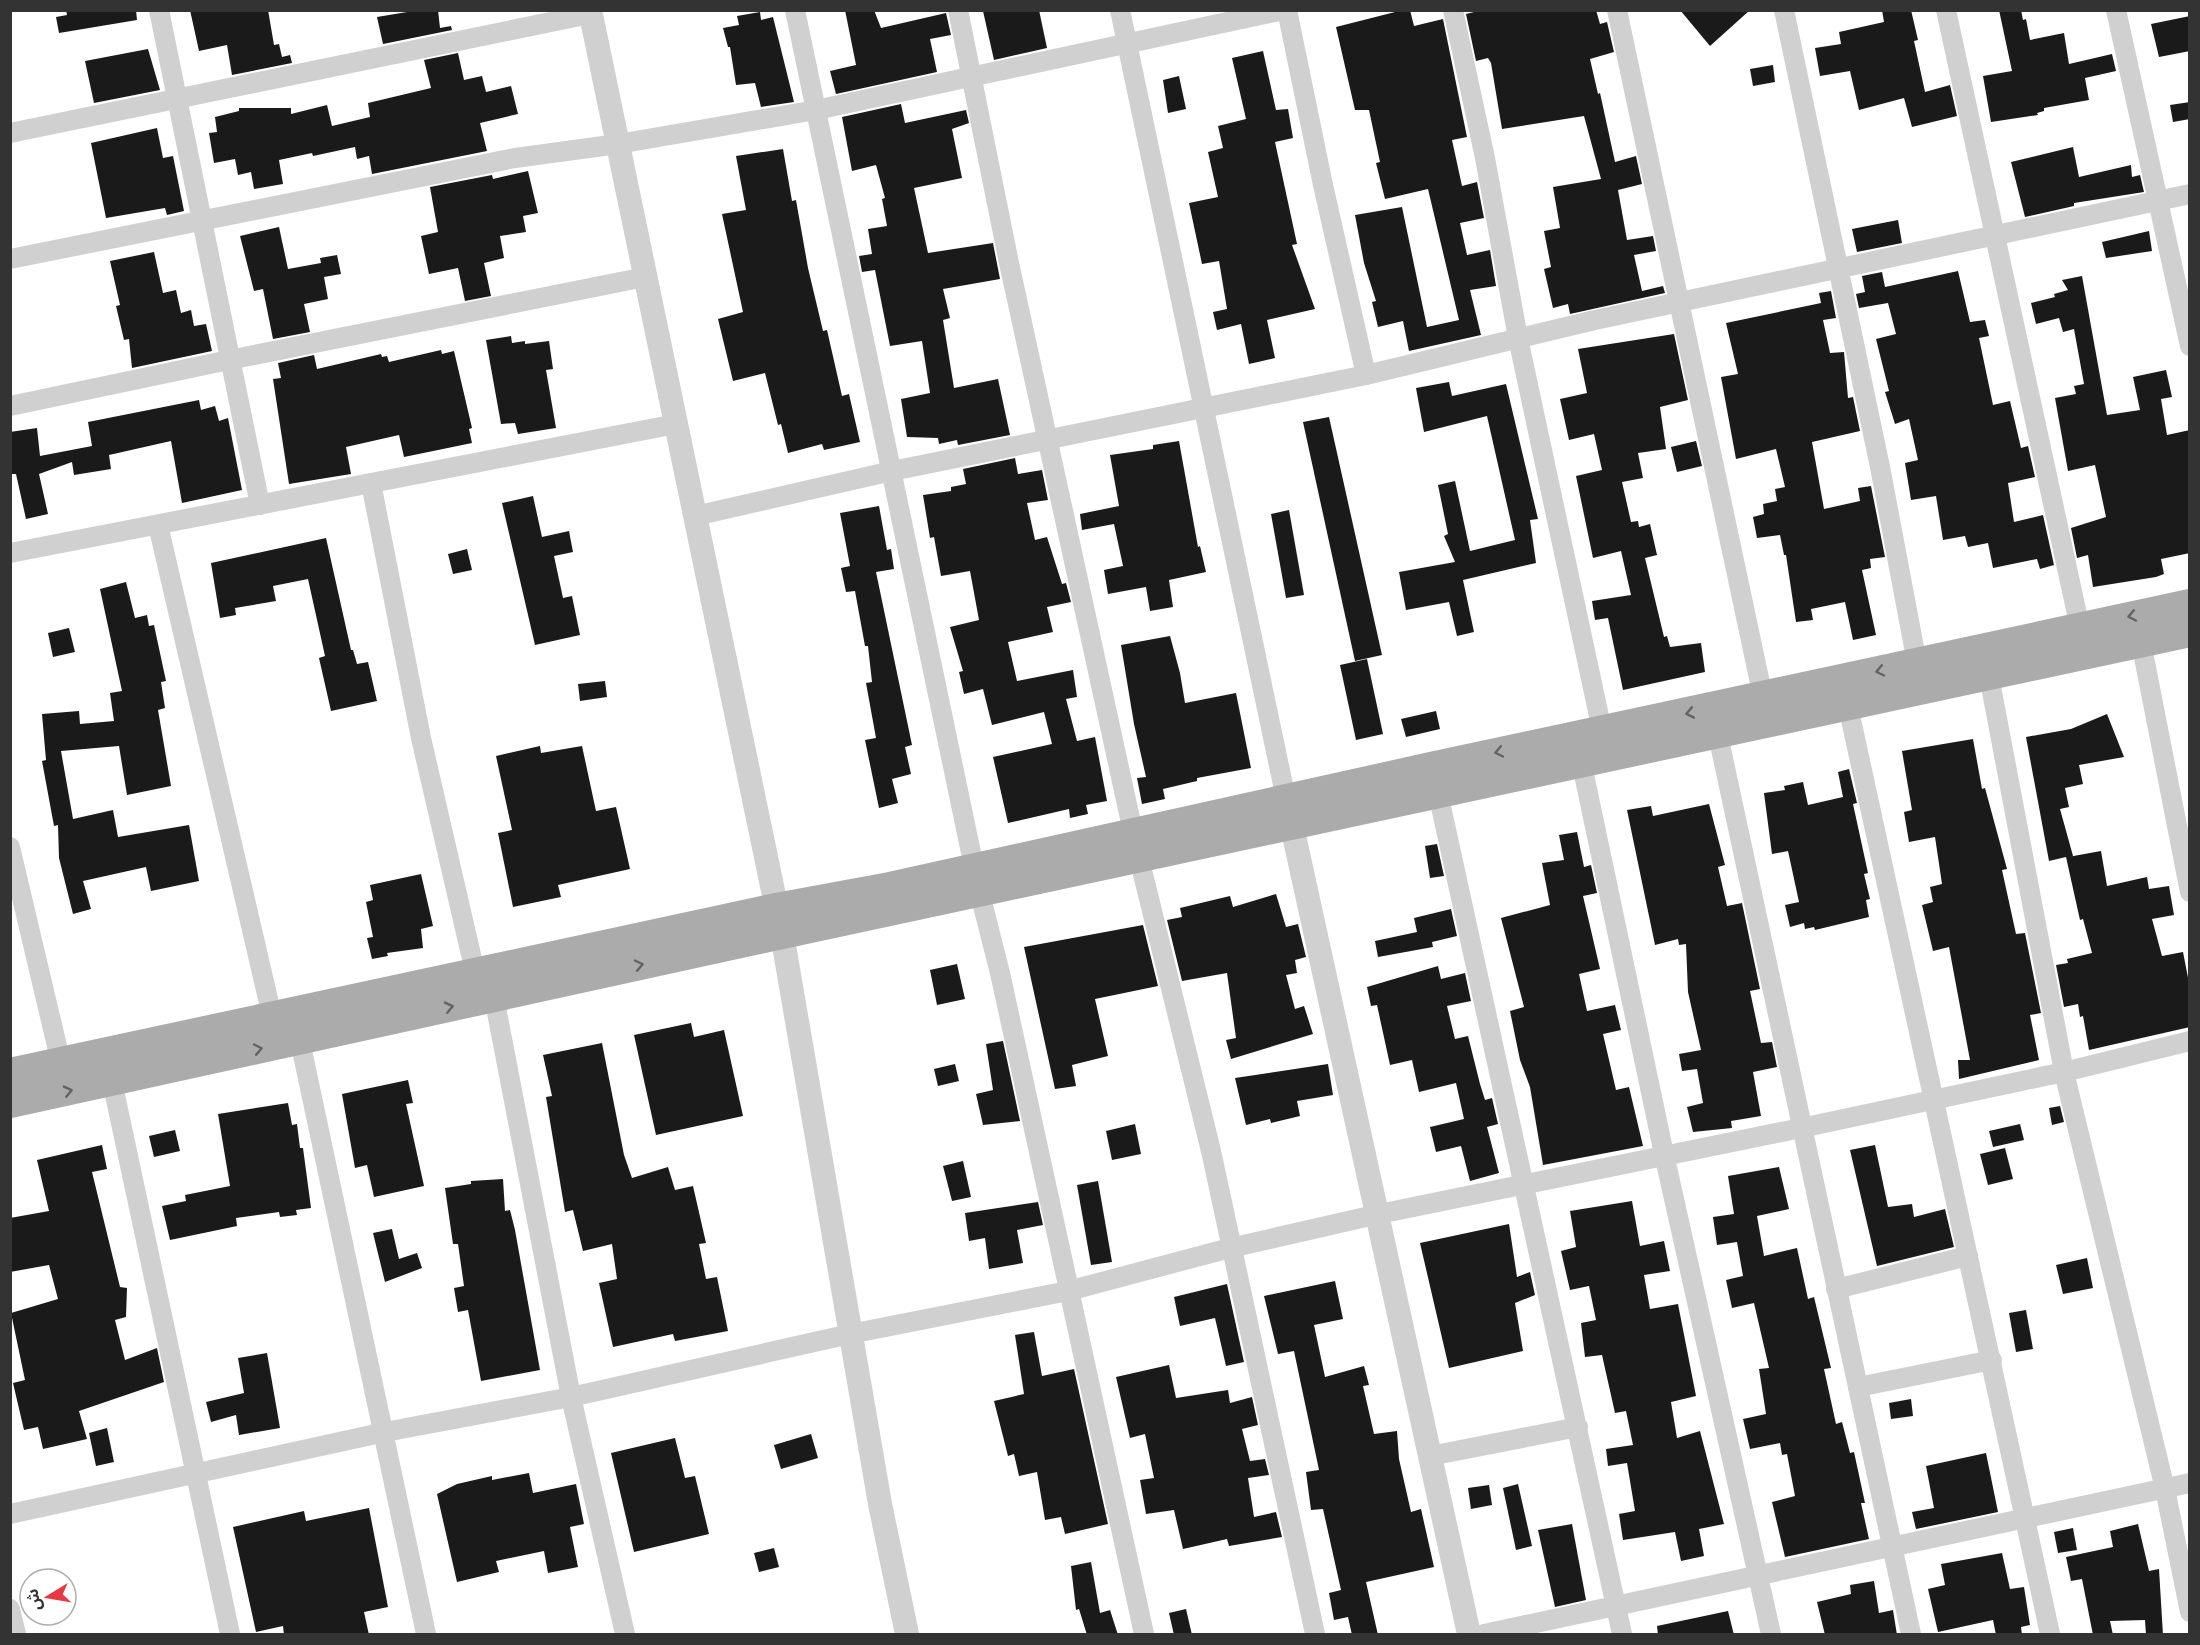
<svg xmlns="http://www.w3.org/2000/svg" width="2200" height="1645" viewBox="0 0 2200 1645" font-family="Jost,'Noto Sans Arabic',sans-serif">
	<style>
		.building { fill: #1a1a1a }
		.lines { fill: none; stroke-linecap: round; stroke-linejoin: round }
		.minor { stroke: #d0d0d0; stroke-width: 20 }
		.tertiary { stroke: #d0d0d0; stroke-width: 24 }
		.primary { stroke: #ababab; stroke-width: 30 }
		.oneway { stroke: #636363 }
	</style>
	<rect width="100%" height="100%" fill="#fff"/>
	<g class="building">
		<path d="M66,10H136L137,20L59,33L56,17L67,15Z"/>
		<path d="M190,10H268L274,45L279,44L282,57L290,55L292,63L232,75L227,45L199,51Z"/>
		<path d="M419,10H438L440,28L451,26L452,30L383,44L377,17Z"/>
		<path d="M845,10H874L881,28L946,13L951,35L930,39L937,72L836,94L830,71L856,65Z"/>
		<path d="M1024,10H1039L1047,48L994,60L983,11Z"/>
		<path d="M1403,10H1410L1414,26L1443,19L1467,137L1452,140L1462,186L1477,182L1484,218L1460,223L1467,255L1490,250L1496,286L1470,290L1481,335L1409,351L1403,321L1378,327L1372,302L1376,301L1364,263L1355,215L1402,207L1427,327L1459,320L1428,189L1385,199L1376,163L1380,162L1369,110H1355L1336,27Z"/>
		<path d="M1482,10H1596L1600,24L1607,22L1614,52L1590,59L1598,94L1600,93L1615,162L1636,156L1642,184L1618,190L1627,240L1653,236L1656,251L1634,255L1642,291L1663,286L1665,293L1570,314L1568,304L1553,308L1544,269L1551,267L1544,231L1560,228L1553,187L1601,179L1584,116L1502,129L1491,63L1488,58L1476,61L1466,14Z"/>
		<path d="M1680,10H1750L1710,46Z"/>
		<path d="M1882,10H1911L1918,40L1914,41L1925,92L1950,85L1957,116L1912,127L1904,98L1859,110L1850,71L1820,76L1815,48L1841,44L1839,32L1884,22Z"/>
		<path d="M1999,10H2021L2023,20L2026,19L2030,40L2064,33L2069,64L2112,54L2116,71L2085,78L2089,100L2044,108V111L2037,113L2038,115L1991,122L1983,76L2012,71Z"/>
		<path d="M760,12L761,20L773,17L794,102L761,107L755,83L736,85L730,47H728L723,28L739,25L737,16Z"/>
		<path d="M2190,16V51L2159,57L2151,24Z"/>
		<path d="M148,49L160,90L94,103L85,61Z"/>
		<path d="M1263,51L1276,110L1288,109L1293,138L1275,142L1297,244L1292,245L1315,309L1267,320L1275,358L1249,364L1241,324L1217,330L1213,312L1227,309L1219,261L1202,264L1189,203L1218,197L1208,152L1223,148L1218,126L1246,119L1232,58Z"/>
		<path d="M458,53L464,80L482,76L486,92L511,86L518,114L480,123L487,151L372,174L369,156L357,159L355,147L313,156L312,153L279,160L283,184L254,189L251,172L238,175L235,159L214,163L209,133L217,132L215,117L239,111V108H291V114L327,105L332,126L370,117L368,103L431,88L424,60Z"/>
		<path d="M1773,65L1775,82L1753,86L1750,69Z"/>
		<path d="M1179,76L1186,109L1168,113L1163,80Z"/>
		<path d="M2190,102V119L2173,122L2170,105Z"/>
		<path d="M901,104L905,123L966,110L969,123L952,129L962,178L914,188L928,253L993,243L1000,279L943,289L950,318L943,320L954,388L998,379L1010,435L958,445L957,440L939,444L938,438L907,437L901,399L930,393L922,341L890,346L875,270L862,272L859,256L872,254L868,229L887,226L882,199L885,198L876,165L852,171L842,117Z"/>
		<path d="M157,128L163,158L173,156L184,211L167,215L165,208L106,218L91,143Z"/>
		<path d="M2073,147L2079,177L2131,165L2132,177L2140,175L2144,192L2074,203V206L2025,217L2011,162Z"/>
		<path d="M783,149L792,201L796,200L808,268L823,331L827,330L842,396L849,394L860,442L824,450L822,444L788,453L781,424L778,425L765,373L733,381L718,319L743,312L722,214L746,210L736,156Z"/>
		<path d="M528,171L538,213L523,216L526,232L500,236L504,258L484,263L491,296L465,301L458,268L429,274L421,236L438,232L430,187L492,175L493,179Z"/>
		<path d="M1898,220L1902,243L1857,252L1852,229Z"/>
		<path d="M279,227L288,269L321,263L320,258L337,255L341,274L324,277L328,299L304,304L310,332L273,339L263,289L254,291L240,236Z"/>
		<path d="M2149,231L2152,251L2106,258L2102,242Z"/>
		<path d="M154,252L163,293L176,290L181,313L191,310L194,326L206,324L212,351L132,368L129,339L124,340L116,306L120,305L110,261Z"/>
		<path d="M1958,271L1970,322L1985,320L1989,336L1979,338L1993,405L2010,401L2021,448L2028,446L2035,477L2008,483L2014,522L2043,515L2054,565L2040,569L2037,559L1993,568L1988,543L1968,547L1965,536L1943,540L1936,496L1911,500L1905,463L1918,460L1909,419L1895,424L1885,392L1889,391L1876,339L1896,334L1888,303L1859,308L1856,294L1865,292L1862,276L1882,272L1885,287Z"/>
		<path d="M2082,276L2107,415L2140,410L2133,377L2166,370L2172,397L2161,399L2167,435L2190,430V553L2161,559L2164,574L2156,577L2093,587L2088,555L2077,558L2071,528L2106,517L2095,465L2068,471L2055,398L2076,394L2074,386L2084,384L2074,329L2063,332L2059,318L2036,324L2031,303L2055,297L2054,294L2068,290L2062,280Z"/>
		<path d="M1831,291L1836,318L1823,320L1830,353L1844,352L1848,398L1853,397L1860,431L1812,442L1824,509L1860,501L1858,488L1871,486L1885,557L1870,559L1871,568L1862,570L1876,635L1853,640L1845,602L1811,609L1813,620L1796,622L1786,555H1784L1780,535L1757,538L1753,517L1764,514L1763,504L1777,501L1775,489L1785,487L1776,449L1736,459L1721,377L1738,374L1726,323L1821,303L1819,293Z"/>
		<path d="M1674,334L1688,400L1660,407L1666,449L1638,453L1643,478L1622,482L1631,522L1638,521L1639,527L1650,524L1657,555L1645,558L1664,637L1667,636L1670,647L1701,643L1705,672L1623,690L1608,618L1595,620L1592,601L1631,595L1621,551L1593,558L1576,476L1602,470L1594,434L1569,440L1560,399L1587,393L1578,349Z"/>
		<path d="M511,336L512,343L525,341V344L549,341L553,369L546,370L556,428L518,434L515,423L501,424L486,340Z"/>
		<path d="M441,350L442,354L454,351L472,428L469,429L472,443L404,457L399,435L346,447L351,474L289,484L273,379L281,378L278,363L314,355L317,369L381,354L382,357L387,356L389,362Z"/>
		<path d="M1449,382L1452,396L1506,384L1538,519L1530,520L1536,563L1463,580L1474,632L1457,636L1449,602L1406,610L1399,572L1455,562L1444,536L1448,534L1438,485L1455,481L1470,551L1515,540L1487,416L1424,432L1416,388Z"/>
		<path d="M199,400L201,410L215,406L219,421L228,418L242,490L182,503L171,441L109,455L111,469L74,475L72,462L39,474L48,514L26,519L16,474H10V432L37,428L40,456L92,446L88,422Z"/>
		<path d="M1329,417L1382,655L1355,661L1303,422Z"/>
		<path d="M1179,441L1198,547L1200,546L1206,572L1169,580L1173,607L1150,611L1146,587L1108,594L1104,570L1123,566L1114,524L1082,530L1080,514L1119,506L1110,455L1153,449V445Z"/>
		<path d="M1696,441L1702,466L1677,472L1671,447Z"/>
		<path d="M1015,458L1018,474L1042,470L1048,500L1027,503L1035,540L1047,537L1062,584L1066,583L1071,602L1047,607L1053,632L1008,642L1017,681L1073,670L1077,697L1066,699L1077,741L1095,737L1107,801L1086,805L1088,814L1070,818L1069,809L1008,823L993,757L1052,744L1044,712L992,725L983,689L964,694L959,672L963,671L950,627L979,620L970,571L941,576L934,537L930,538L923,495L951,491V487L966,484L963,469Z"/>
		<path d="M533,496L542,537L569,531L573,552L554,556L563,598L572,596L580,635L535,645L502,503Z"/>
		<path d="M879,506L887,550L891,549L894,569L876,572L912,745L905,747L911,774L892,779L898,803L879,808L865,740L876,738L866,683L872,682L868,646H865L855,591L846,592L841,568L850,566L840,513Z"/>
		<path d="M1289,510L1304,595L1286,598L1271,514Z"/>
		<path d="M326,538L351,650H353L357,664L368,662L377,701L331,711L319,658L325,656L308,579L273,586L276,601L235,608L236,615L220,618L211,563Z"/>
		<path d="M467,549L472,570L453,574L448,554Z"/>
		<path d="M126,582L135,618L147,615L149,626L154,625L166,681L161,682L165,708L158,710L171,786L127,795L119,746L61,751L73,819L113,810L118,837L189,825L199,881L151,891L146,867L83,881L91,909L73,914L59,858L58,825L54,826L42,761L46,760L42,714L79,711L80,724L114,721L110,693L122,691L100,589Z"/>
		<path d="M69,628L75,652L53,657L48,633Z"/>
		<path d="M1170,636L1180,673L1185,703L1236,693L1251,768L1197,778V781L1163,789L1165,799L1142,804L1137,778L1146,777L1134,724L1121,645Z"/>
		<path d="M1367,659L1383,734L1356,740L1340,665Z"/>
		<path d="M605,681L607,697L580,701L578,684Z"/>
		<path d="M1436,711L1440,729L1406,737L1401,719Z"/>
		<path d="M2107,714L2124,757L2079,765L2083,784L2065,788L2069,807L2060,809L2073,856L2068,857L2101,851L2107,886L2147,877L2149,889L2169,886L2174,915L2152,919L2162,956L2183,952L2190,988V1027L2089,1050L2083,1016L2080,1017L2078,1004L2064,1007L2056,965L2068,963L2067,959L2092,953L2083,919L2080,920L2066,857L2049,861L2026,737L2071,729Z"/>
		<path d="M1973,739L1982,789L1985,788L2007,869L2002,870L2016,934L2025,933L2041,1013L2030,1015L2039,1060L1959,1079L1958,1060H1970L1949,947L1933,951L1922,905L1933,902L1930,887L1942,884L1935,837L1909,842L1904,812L1912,810L1902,751Z"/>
		<path d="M540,746L541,753L582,746L596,811L616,807L630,869L558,885L561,897L513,907L498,833L512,830L496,756Z"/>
		<path d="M1849,769L1857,803L1853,804L1868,873L1864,874L1870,899L1866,900L1869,917L1815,930L1814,927L1805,929L1804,923L1790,927L1785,905L1799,902L1788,851L1772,854L1764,793L1785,790L1784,786L1803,782L1808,805L1843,797L1838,772Z"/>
		<path d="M1709,804L1725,865L1718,867L1727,906L1742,903L1760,989L1750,991L1761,1043L1772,1042L1777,1067L1753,1072L1761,1116L1731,1121L1732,1128L1693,1132L1687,1107L1703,1103L1697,1069L1682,1071L1679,1054L1701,1050L1688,992L1686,944L1679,945L1678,939L1655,945L1627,810L1651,806L1653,816Z"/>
		<path d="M1577,832L1584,867L1591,865L1597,893L1583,896L1600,969L1579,974L1587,1011L1615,1005L1621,1030L1603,1034L1616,1090L1629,1087L1643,1146L1543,1165L1530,1087L1520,1060L1510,1011L1524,1007L1501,918L1550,905L1542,863L1564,860L1559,835Z"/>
		<path d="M1437,844L1444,876L1430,878L1425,846Z"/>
		<path d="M421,874L433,926L421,929L423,948L387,953L388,956L372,959L367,938L373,937L366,902L373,900L370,885Z"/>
		<path d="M1276,894L1286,927L1298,924L1306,957L1295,960L1297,973L1286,975L1295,1009L1304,1006L1313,1034L1231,1059L1226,1040L1236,1038L1227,973L1182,981L1167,920L1182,917L1180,908L1230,896L1233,907Z"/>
		<path d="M1451,909L1457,936L1432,942L1433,947L1378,957L1375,941L1417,932L1414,918Z"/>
		<path d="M1143,925L1158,986L1095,999L1108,1056L1072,1065L1076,1086L1055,1089L1024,947Z"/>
		<path d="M957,964L965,999L937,1005L930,970Z"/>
		<path d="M1438,966L1441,979L1465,973L1471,1001L1447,1006L1455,1039L1468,1036L1480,1084L1485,1100L1492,1098L1498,1124L1487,1127L1499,1173L1470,1181L1461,1146L1436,1152L1430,1127L1464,1119L1456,1083L1419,1092L1412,1060L1390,1065L1377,1005L1371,1006L1367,987Z"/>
		<path d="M691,1023L694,1037L724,1030L743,1116L656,1135L634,1035Z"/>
		<path d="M1003,1041L1020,1121L983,1125L976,1094L993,1090L986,1044Z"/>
		<path d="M602,1043L624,1155L632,1178L668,1167L675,1190L693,1186L706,1243L699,1244L706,1279L717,1277L728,1331L675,1341L673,1334L613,1347L599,1283L617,1279L612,1244L583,1251L573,1210L565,1212L546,1097L552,1096L543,1055Z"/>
		<path d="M955,1064L959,1081L938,1086L934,1069Z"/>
		<path d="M1328,1064L1333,1095L1297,1101L1300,1116L1271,1123L1270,1119L1246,1125L1235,1078Z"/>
		<path d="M408,1080L413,1103L406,1104L424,1186L374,1197L367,1165L355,1168L342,1094Z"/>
		<path d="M288,1103L292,1125L297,1124L300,1148H303L311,1208L296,1210L297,1215L280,1217L279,1212L236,1218L237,1226L170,1240L162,1206L186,1201L185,1195L230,1186L218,1114Z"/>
		<path d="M2060,1106L2064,1122L2052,1125L2049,1108Z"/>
		<path d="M1135,1124L1141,1154L1112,1160L1106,1131Z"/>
		<path d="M2020,1124L2024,1140L1993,1147L1989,1131Z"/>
		<path d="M175,1130L180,1151L154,1157L149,1136Z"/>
		<path d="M102,1145L107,1169L92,1172L120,1287L127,1288L126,1317L115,1320L125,1360L157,1348L164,1382L79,1411L87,1439L43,1449L38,1427L24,1430L13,1383L25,1380L11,1313L58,1299L49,1265L10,1272V1218L49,1211L37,1160Z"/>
		<path d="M1875,1145L1888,1207L1912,1204L1914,1217L1945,1209L1954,1247L1877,1266L1850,1150Z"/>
		<path d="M2005,1148L2013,1179L1988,1185L1980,1154Z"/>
		<path d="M963,1161L971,1197L952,1201L943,1166Z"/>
		<path d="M1779,1167L1789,1209L1757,1216L1764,1256L1797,1248L1808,1299L1814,1297L1831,1368L1824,1369L1836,1424L1842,1422L1850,1453L1854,1452L1865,1503H1861L1869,1539L1785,1557L1772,1502L1795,1496L1787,1454L1782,1455L1780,1443L1750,1449L1743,1419L1766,1414L1759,1369L1769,1368L1754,1303L1732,1308L1726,1280L1743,1276L1737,1242L1717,1245L1713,1217L1734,1214L1728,1176Z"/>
		<path d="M503,1179L505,1211L510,1210L515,1230L540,1370L481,1381L468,1310L458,1312L454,1288L464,1286L458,1244H453L445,1188L471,1184V1181Z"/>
		<path d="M1098,1181L1112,1262L1091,1265L1077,1185Z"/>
		<path d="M1632,1201L1640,1246L1664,1241L1670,1271L1644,1275L1650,1309L1678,1304L1696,1396L1671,1402L1677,1438L1700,1431L1724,1524L1699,1529L1704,1556L1681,1561L1675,1532L1623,1540L1619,1514L1635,1511L1627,1463L1608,1466L1606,1449L1633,1445L1626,1411L1615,1413L1602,1355L1585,1357L1581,1323L1596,1320L1589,1286L1570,1290L1561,1251L1576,1247L1570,1211Z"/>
		<path d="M1038,1202L1043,1225L1017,1230L1023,1263L989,1269L985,1238L969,1241L965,1213Z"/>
		<path d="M1509,1224L1517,1277L1530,1272L1535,1295L1515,1303L1523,1351L1449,1368L1420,1243Z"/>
		<path d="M392,1229L399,1259L417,1253L422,1268L385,1282L373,1233Z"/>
		<path d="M2087,1258L2093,1288L2063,1294L2056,1265Z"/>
		<path d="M1335,1281L1343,1319L1314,1325L1325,1377L1364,1366L1369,1385L1363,1386L1374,1434L1397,1431L1399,1459L1411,1512L1421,1509L1434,1567L1366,1582L1378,1635H1352L1348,1617L1334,1620L1329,1593L1341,1590L1323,1509L1311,1510L1306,1472L1319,1470L1294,1351L1278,1354L1264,1296Z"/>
		<path d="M1227,1284L1244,1362L1226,1366L1215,1318L1180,1326L1174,1297Z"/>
		<path d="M2026,1310L2033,1349L2016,1352L2009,1313Z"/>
		<path d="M1034,1332L1042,1376L1074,1369L1108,1524L1065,1534L1061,1517L1045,1520L1037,1472L1019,1476L1014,1454L1008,1456L994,1401L1024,1394L1015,1335Z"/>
		<path d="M267,1353L280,1428L239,1435L236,1415L211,1422L206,1402L244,1393L238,1358Z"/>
		<path d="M1169,1365L1176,1398L1228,1390L1230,1403L1252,1397L1258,1425L1242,1429L1250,1461L1265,1459L1269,1475L1248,1478L1254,1517L1276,1512L1282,1537L1229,1546L1227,1539L1183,1549L1174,1510L1146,1514L1140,1480L1154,1478L1145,1434L1130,1438L1116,1377Z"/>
		<path d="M1911,1399L1913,1416L1891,1419L1889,1403Z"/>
		<path d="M107,1428L114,1462L96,1466L89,1433Z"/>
		<path d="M811,1434L818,1458L781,1469L774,1445Z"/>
		<path d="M675,1438L685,1478L695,1476L709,1534L634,1552L611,1453Z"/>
		<path d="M1986,1453L1998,1512L1916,1529L1912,1512L1934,1508L1926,1466Z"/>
		<path d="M529,1473L533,1493L576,1484L584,1524L570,1527L578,1567L548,1573L544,1551L496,1561L499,1572L457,1582L437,1494L457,1484L492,1476V1480Z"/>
		<path d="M1518,1484L1532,1546L1516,1550L1503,1488Z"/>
		<path d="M1489,1485L1492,1505L1471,1509L1468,1488Z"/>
		<path d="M369,1508L388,1607L364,1612L369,1635H284L283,1626L256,1632L233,1527L304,1511L306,1521Z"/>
		<path d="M1572,1524L1586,1600L1555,1607L1538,1530Z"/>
		<path d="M2138,1524L2149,1571L2159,1569L2163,1635H2146L2145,1620L2110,1621L2113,1635H2093L2082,1579L2071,1581L2066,1557L2113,1547L2110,1531Z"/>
		<path d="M2073,1528L2077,1550L2058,1553L2054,1532Z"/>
		<path d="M774,1548L779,1567L759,1572L754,1553Z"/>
		<path d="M2002,1553L2010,1589L2024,1587L2030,1625L2021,1627L2022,1635H1996L1993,1620L1938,1632L1928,1589L1945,1585L1941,1564Z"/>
		<path d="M1091,1562L1100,1613L1110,1610L1118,1635H1087L1079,1609L1076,1610L1071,1566Z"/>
		<path d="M1874,1581L1879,1613L1893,1610L1897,1635H1825L1817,1602L1851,1594L1850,1585Z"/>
		<path d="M1186,1609L1192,1635H1174L1169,1613Z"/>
		<path d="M1728,1611L1734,1635H1658L1657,1626Z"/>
	</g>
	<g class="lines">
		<g class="minor">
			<path d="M159,10L260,505"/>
			<path d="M795,10L974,867"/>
			<path d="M958,10L1009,263L1133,832"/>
			<path d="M1120,10L1286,799"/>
			<path d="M1287,10L1323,185L1366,375"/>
			<path d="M1453,10L1485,158L1518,338L1602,730"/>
			<path d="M1617,10L1763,697"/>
			<path d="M1784,10L1880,467L1917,663"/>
			<path d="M1946,10L2080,628"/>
			<path d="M2116,10L2190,346"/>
			<path d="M10,133L590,14"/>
			<path d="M10,259L515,158L618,144L816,110L1284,10"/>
			<path d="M10,406L229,360L645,277"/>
			<path d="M371,483L421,738L475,972"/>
			<path d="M695,516L892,471L1366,375L1595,320L2190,194"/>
			<path d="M158,525L272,1016"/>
			<path d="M10,553L676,424"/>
			<path d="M2141,642L2190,892"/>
			<path d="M1989,676L2064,1072L2165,1489L2190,1612"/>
			<path d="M1848,706L2050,1634"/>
			<path d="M1718,735L1911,1634"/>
			<path d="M1582,765L1664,1154L1771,1634"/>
			<path d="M1438,793L1622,1634"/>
			<path d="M10,847L61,1063"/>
			<path d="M1139,858L1211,1151L1315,1634"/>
			<path d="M980,894L1000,973L1144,1634"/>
			<path d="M494,997L571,1397L625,1634"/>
			<path d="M300,1041L426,1634"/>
			<path d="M112,1081L230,1634"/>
			<path d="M1836,1289L1968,1256"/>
			<path d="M1858,1387L1992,1360"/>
			<path d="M1430,1456L1578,1427"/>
			<path d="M10,1514L385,1432L571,1397L850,1334L1068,1291L1230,1248L1379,1214L1801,1128L2064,1072L2190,1041"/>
			<path d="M10,1609L16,1634"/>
			<path d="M1484,1634L2190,1483"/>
		</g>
		<g class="tertiary">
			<path d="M590,10L782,934L880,1504L907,1634"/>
			<path d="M1288,808L1469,1634"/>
		</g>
		<g class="primary">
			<path d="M10,1073L776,908L890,887L1431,767L2190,604"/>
			<path d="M10,1103L782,934L2190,632"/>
		</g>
	</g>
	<defs><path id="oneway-chevron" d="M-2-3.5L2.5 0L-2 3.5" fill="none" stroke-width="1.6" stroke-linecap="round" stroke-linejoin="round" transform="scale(1.5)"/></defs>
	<g class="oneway">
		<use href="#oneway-chevron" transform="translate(2132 616) rotate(168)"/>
		<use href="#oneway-chevron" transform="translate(1880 671) rotate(168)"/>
		<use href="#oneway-chevron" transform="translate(1690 713) rotate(169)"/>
		<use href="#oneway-chevron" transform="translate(1499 752) rotate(168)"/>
		<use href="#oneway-chevron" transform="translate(639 965) rotate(-12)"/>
		<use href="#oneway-chevron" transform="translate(449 1007) rotate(-13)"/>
		<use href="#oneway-chevron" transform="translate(258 1049) rotate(-12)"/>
		<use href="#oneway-chevron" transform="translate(68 1091) rotate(-13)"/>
	</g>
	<rect width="2200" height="1645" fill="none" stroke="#333333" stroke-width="24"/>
	<g transform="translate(48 1597) rotate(259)"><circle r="28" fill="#ffffff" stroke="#adadad" stroke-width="1.5"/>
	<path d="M0-4.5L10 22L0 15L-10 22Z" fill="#e63946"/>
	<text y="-9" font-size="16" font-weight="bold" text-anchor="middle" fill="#333333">ش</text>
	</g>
</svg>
